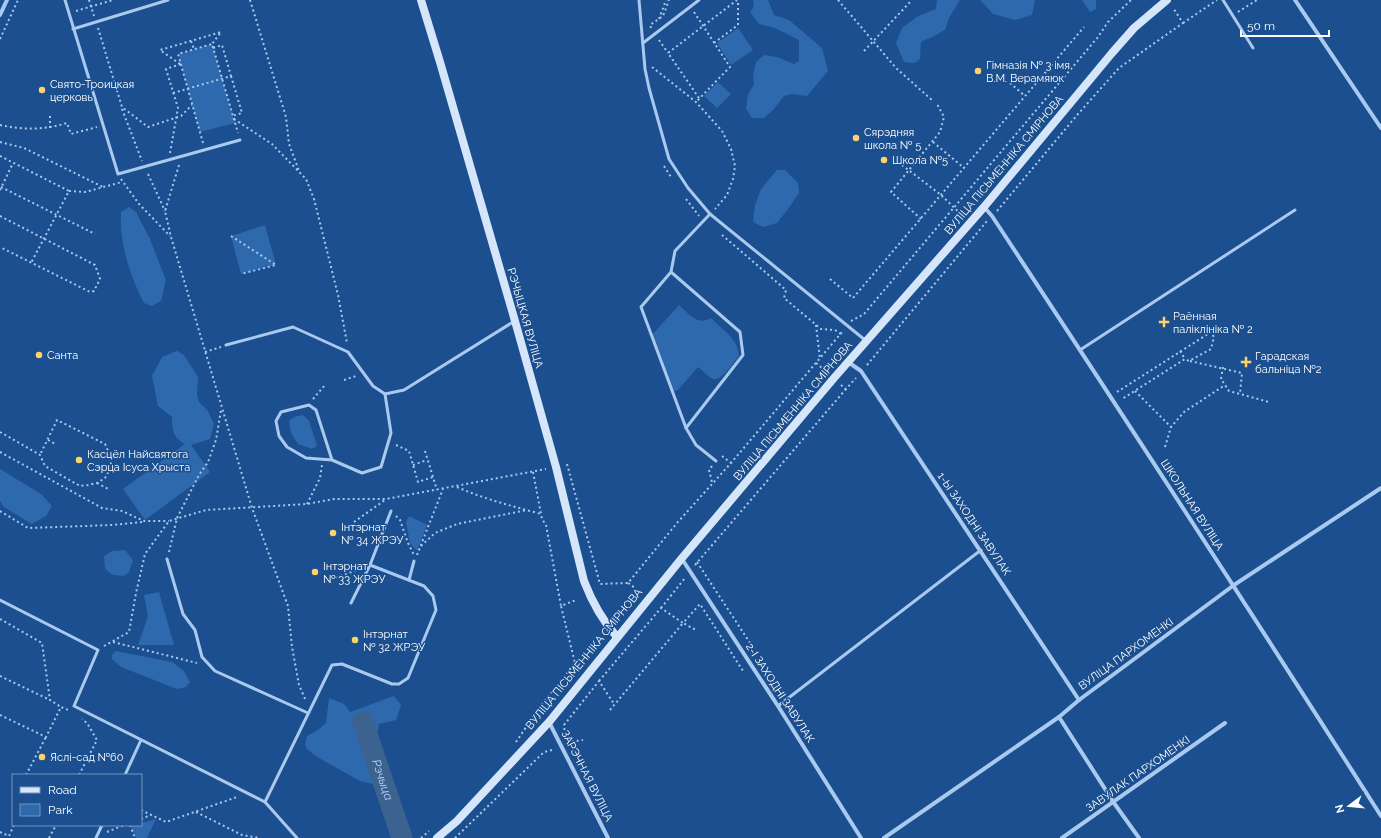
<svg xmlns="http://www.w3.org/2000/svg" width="1381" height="838" viewBox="0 0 1381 838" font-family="Raleway,sans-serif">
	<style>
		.green { fill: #2e69ad }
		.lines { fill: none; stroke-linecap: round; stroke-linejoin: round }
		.river { stroke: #3c6290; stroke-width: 21 }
		.path { stroke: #a9c9ee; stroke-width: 2; stroke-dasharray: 2 3; stroke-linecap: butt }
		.lane { stroke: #a9c9ee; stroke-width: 3 }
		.street { stroke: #a9c9ee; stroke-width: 4 }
		.secondary { stroke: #d6e6fa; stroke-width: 8 }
		.poi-dot { fill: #ffd166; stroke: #1b4f8f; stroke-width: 1.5 }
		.labels { text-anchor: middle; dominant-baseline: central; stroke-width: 3; stroke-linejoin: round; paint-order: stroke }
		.poi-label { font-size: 11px; fill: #fff; stroke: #1b4f8f; text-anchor: start }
		.street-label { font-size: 11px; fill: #fff; stroke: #1b4f8f }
		.water-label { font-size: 12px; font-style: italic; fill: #b5d3f5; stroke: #1b4f8f }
	</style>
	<rect width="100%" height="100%" fill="#1b4f8f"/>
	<g class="green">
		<path d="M753,0H768L774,15L789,20L822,48L828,71L807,96L792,94L784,96L773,110L764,118H752L746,109L748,95L754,84L753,75L756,62L764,55L777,57L794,64L799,61V40L775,28L759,24L750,12L754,6Z"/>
		<path d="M937,0H963H960L949,18L945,30L932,37L921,42L920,59L915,63L904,62L896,43L902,28L918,16L936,9Z"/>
		<path d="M980,0H1034L1035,1L1032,15L1015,20L993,14Z"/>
		<path d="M1082,0H1096V9L1090,12Z"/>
		<path d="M738,28L753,50L731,65L717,43Z"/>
		<path d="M212,44L235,123L200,132L178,54Z"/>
		<path d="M718,82L731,94L717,108L704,96Z"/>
		<path d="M777,170H785L798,183L799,193L788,209L777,223L763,227L753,222L755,205L761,189Z"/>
		<path d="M129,207L136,212L150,239L166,280L161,301L152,306L144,303C130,276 119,243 121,212Z"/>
		<path d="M265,225L276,265L241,274L231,236Z"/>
		<path d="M679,305C689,314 697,326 711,318C722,329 739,340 739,356C734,362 722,381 713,379C708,377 702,370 698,367L678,390L675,391L671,390L652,335Z"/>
		<path d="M177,351L184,355L198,377L197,394L199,402L208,411L214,424L210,439L191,445L210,472L145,520L123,489L185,444C173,437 172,431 172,417L158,406L152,376L162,357Z"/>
		<path d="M303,415L309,421L317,446L312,449L298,444L291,433L289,421L294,417Z"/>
		<path d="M0,469L41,494L52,506L46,516L32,524L4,507L0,501Z"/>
		<path d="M409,516L427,525L417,551L410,543L406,522Z"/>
		<path d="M125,550L133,560L129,572L124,576L113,575L105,569L104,556L112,551Z"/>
		<path d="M159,592L174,645H138L148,616L144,595Z"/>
		<path d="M116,651L172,662L184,671L190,682L186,687L177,689L121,667L112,659V655Z"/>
		<path d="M394,696L401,705L396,720L379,724L377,734L386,763L387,774L377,785L360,781L317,757L307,749L305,744L307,736L318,730L326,723L329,698L344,704L350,712Z"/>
		<path d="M156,819L147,838H136L131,826L141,825V823Z"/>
	</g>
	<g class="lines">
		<path class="river" id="s1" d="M363,722L402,838"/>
		<g class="path">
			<path d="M89,0L94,16"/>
			<path d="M250,0L286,117L289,144L299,171"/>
			<path d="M838,0L896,68L933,101"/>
			<path d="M76,11L113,0"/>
			<path d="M694,12L730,67L696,102"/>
			<path d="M1238,12L1257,0"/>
			<path d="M659,19L666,0"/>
			<path d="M1183,23L1217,0"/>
			<path d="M98,28L122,107L148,127L181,116L192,105"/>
			<path d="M651,28L650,25L663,16L669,0"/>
			<path d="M0,39L18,0"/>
			<path d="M659,40L668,53"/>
			<path d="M191,41L194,49"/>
			<path d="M714,43L738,25V0"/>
			<path d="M864,51L912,0"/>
			<path d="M180,64L160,50L221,32L212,44"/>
			<path d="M652,67L696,102L722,131L731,149L735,166L733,179L727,195L715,209"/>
			<path d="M231,76L242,113L232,116"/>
			<path d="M1010,83L1025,96"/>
			<path d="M173,93L231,76L222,45L213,48"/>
			<path d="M699,98L668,53L737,0"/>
			<path d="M122,109L142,161"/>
			<path d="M50,116V128"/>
			<path d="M234,119L272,144L306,179L314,199L338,295L347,343"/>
			<path d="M0,125C23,130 45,130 67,123L71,134L97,127"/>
			<path d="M0,142L24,148L103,187"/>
			<path d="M933,142L964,168"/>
			<path d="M203,143L178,54L212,44L238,133"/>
			<path d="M170,153L178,108L166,69L181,64"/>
			<path d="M0,156L69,191L31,263"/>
			<path d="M179,165L165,211L171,237L252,508L288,606L292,647L299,685L306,701"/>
			<path d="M902,165L941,195L964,217"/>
			<path d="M664,166L671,177"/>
			<path d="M148,174L165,211"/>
			<path d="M121,179L139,204L170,236"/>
			<path d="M1,187L95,234"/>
			<path d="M0,190L13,163"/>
			<path d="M69,191L85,192L122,182"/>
			<path d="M686,199L699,216"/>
			<path d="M997,211L1078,114L1119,68L1183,23L1173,8"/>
			<path d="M0,216L95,265L100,279L94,291L90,292L0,247"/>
			<path d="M921,219L891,192L940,132L944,117L937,104"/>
			<path d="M722,235L786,290L784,298L821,329L835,330L841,334"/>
			<path d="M231,236L276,265L241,274"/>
			<path d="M830,279L853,298L1084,27"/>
			<path d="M851,321L864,314L1098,37L1108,22L1131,0"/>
			<path d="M816,325L820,359"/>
			<path d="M1180,351L1185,359"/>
			<path d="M205,352L221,347"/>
			<path d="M1190,361L1242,373L1240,394"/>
			<path d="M816,363L828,373"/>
			<path d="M867,365L987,221"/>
			<path d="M1223,367L1221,379L1229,391L1269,402"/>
			<path d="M344,380L356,376"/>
			<path d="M841,385L846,389L856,378"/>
			<path d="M1135,391L1171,427"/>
			<path d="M1117,392L1211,332L1214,337L1211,349L1189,361L1185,359L1122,399"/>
			<path d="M313,399L325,385"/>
			<path d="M0,432L40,455L45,466L80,486L88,485L97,483L105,478L109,471L111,464L110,455L105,444L57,420L40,455"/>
			<path d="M48,440L55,444"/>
			<path d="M396,445L409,451L418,482L433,477"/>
			<path d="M1165,447L1171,427L1184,412L1225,385"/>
			<path d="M425,451L437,490"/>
			<path d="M0,452L102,508L122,511L144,521H169"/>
			<path d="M722,456L731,463"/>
			<path d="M567,464L600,584L628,583L677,523L731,463L843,331"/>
			<path d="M413,465L427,460"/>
			<path d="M712,466L709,470L712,482"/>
			<path d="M533,472L542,519L546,525L561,606"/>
			<path d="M97,483L110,490"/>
			<path d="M457,487C484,499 512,506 541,514"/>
			<path d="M307,504L320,478L322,465"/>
			<path d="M0,511L28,528L112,525L142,522"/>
			<path d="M396,516L400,520L408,543L414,555"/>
			<path d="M354,522L385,500"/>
			<path d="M421,546L435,533L457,524L527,510"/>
			<path d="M169,552L177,518L199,475L208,462L216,440L221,410"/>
			<path d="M417,555L443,489"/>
			<path d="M697,562L752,646"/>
			<path d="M695,565L846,389"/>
			<path d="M326,581L360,569"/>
			<path d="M628,583L635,588"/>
			<path d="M661,608L685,578"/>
			<path d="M0,619L42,643L50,700L61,707"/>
			<path d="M113,642L197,663"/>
			<path d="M104,646L129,632L136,593L145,554L169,521L206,510L307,504L334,499H386L546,469"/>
			<path d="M0,676L50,700"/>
			<path d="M599,681L661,608L683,623L700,604L743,671"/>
			<path d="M610,710L683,623L696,630"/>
			<path d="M0,715L46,737L61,707L68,710"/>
			<path d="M565,735L564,725L599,681L614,704"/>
			<path d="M568,740L569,742L583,740"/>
			<path d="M516,742L539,708L575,663L561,606L576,600"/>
			<path d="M26,775L46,737"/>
			<path d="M79,775L97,740L87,723L82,719"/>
			<path d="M141,810L166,822L237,797"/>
			<path d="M196,812L242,835L260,838"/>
			<path d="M141,819L151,815"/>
			<path d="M130,825L135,838"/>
			<path d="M0,832L9,836L14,825"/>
			<path d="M107,832L124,825"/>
			<path d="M49,838L56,825"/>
			<path d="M421,838L429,831"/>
			<path d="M455,838L544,752L552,750L554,748"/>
		</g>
		<g class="lane">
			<path d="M65,0L118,174L240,140"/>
			<path d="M639,0L645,69L649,88L669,159L688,188L710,214L865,340"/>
			<path d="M1223,0L1253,48"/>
			<path d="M73,29L168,0"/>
			<path d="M643,43L699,0"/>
			<path d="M671,272L740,332L743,355L686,428L641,307L671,272L675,251L710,214"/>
			<path d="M226,345L293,327L348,352L373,386L385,394L404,390L513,322"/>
			<path d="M1080,350L1295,210"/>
			<path d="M686,428L696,445L716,461"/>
			<path d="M332,460L316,410L309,405L281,412L276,421L279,436L287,447L306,458L332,460L362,473L381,467L391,433L385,394"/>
			<path d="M167,559L183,614L195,630L202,657L215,671L308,713"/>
			<path d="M370,565L391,511"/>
			<path d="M409,580L414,561"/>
			<path d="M0,600L98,650L74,706L265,802L297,838"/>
			<path d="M778,706L981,550"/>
			<path d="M125,775L141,740"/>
			<path d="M265,802L332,665L342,664L392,684H399L408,678L436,610L433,596L424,586L370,565L351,603"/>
			<path d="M96,838L102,825"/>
		</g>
		<g class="street">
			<path d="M1295,0L1381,128"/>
			<path d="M0,15L7,0"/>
			<path d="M984,207L992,216C1123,415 1253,615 1381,816"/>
			<path d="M848,362L861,371L1079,700"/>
			<path d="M682,559L778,706L861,838"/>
			<path d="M1059,717L1114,803L1139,838"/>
			<path d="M549,722L608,838"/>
			<path d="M884,838L1059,717L1079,700L1234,585L1381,488"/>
			<path d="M1062,838L1225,723"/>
		</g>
		<g class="secondary">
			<path d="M421,0L440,62L515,321L556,467L584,581C592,602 602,620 617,637"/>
			<path d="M437,838L457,821L549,722L682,558L834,378L984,207L1112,53L1134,28L1167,0"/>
		</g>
	</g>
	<g class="poi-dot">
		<circle cx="978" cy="71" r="4"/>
		<circle cx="42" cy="90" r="4"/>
		<circle cx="856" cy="138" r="4"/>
		<circle cx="884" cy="160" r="4"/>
		<path d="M1162 316h4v4h4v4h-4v4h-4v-4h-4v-4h4z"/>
		<circle cx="39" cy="355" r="4"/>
		<path d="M1244 356h4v4h4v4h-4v4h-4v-4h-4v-4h4z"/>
		<circle cx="79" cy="460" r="4"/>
		<circle cx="333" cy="533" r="4"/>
		<circle cx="315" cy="572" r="4"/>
		<circle cx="355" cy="640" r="4"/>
		<circle cx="42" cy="757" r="4"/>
	</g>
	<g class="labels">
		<g class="poi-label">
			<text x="986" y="65">Гімназія № 3 імя<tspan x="986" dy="13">В.М. Верамяюк</tspan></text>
			<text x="50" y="84">Свято-Троицкая<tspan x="50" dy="13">церковь</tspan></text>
			<text x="864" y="132">Сярэдняя<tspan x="864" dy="13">школа № 5</tspan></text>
			<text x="892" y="160">Школа №5</text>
			<text x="1173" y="316">Раённая<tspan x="1173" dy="13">паліклініка № 2</tspan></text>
			<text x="47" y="355">Санта</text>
			<text x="1255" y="356">Гарадская<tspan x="1255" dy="13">бальніца №2</tspan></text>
			<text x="87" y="454">Касцёл Найсвятога<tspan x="87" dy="13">Сэрца Ісуса Хрыста</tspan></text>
			<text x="341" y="527">Інтэрнат<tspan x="341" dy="13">№ 34 ЖРЭУ</tspan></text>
			<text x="323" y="566">Інтэрнат<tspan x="323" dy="13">№ 33 ЖРЭУ</tspan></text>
			<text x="363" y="634">Інтэрнат<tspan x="363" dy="13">№ 32 ЖРЭУ</tspan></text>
			<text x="50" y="757">Яслі-сад №60</text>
		</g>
		<g class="street-label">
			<text transform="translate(1004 165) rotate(-50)">ВУЛІЦА ПІСЬМЕННІКА СМІРНОВА</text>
			<text transform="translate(525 318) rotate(74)">РЭЧЫЦКАЯ ВУЛІЦА</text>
			<text transform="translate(793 411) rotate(-50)">ВУЛІЦА ПІСЬМЕННІКА СМІРНОВА</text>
			<text transform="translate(1192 505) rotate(57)">ШКОЛЬНАЯ ВУЛІЦА</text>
			<text transform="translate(974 524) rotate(56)">1-Ы ЗАХОДНІ ЗАВУЛАК</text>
			<text transform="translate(1126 654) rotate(-36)">ВУЛІЦА ПАРХОМЕНКІ</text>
			<text transform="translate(584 659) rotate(-51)">ВУЛІЦА ПІСЬМЕННІКА СМІРНОВА</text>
			<text transform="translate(780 693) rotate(57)">2-І ЗАХОДНІ ЗАВУЛАК</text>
			<text transform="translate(1138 774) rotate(-35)">ЗАВУЛАК ПАРХОМЕНКІ</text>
			<text transform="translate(587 776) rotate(63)">ЗАРЭЧНАЯ ВУЛІЦА</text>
		</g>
		<g class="water-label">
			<text stroke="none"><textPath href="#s1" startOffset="61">Рэчыца</textPath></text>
		</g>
	</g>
	<rect x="12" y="774" width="130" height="52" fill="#1b4f8f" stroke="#7695bc"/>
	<rect x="20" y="787" width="20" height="6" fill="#d6e6fa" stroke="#7695bc"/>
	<text x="48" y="794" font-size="12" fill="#ffffff">Road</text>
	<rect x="20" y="804" width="20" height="12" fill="#2e69ad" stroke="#7695bc"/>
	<text x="48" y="814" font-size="12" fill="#ffffff">Park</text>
	<g transform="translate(1349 806) rotate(254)" stroke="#1b4f8f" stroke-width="3" paint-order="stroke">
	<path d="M0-3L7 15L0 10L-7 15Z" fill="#ffffff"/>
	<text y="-6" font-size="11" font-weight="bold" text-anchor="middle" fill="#ffffff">N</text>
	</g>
	<path d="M1241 30v6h88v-6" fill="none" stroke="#ffffff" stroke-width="2"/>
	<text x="1247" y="30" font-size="12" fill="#ffffff" stroke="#1b4f8f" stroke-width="3" paint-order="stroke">50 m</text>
</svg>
